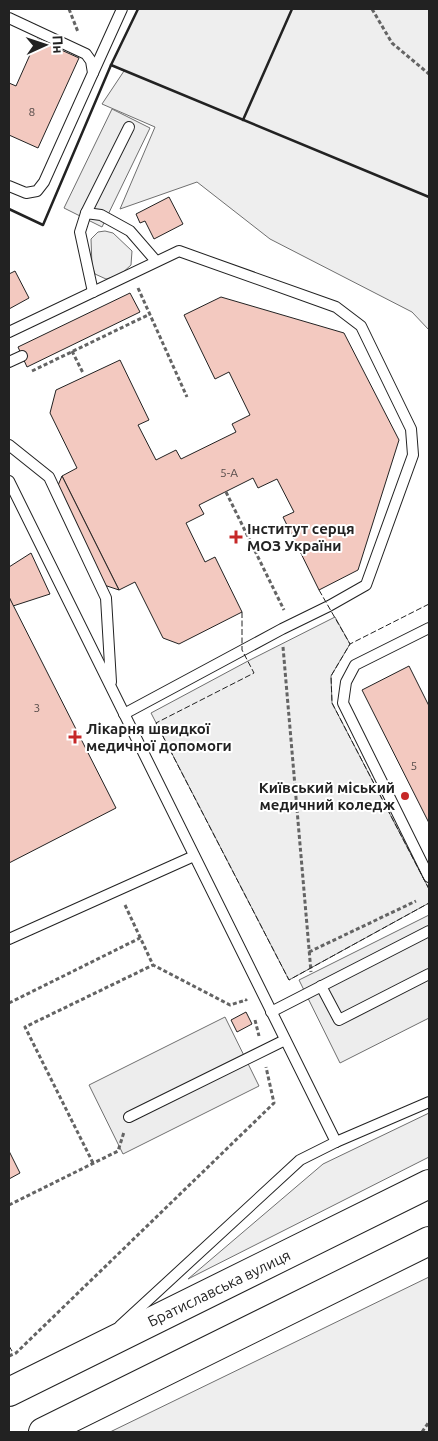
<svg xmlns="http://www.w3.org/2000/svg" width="438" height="1441" viewBox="0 0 438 1441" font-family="Ubuntu,sans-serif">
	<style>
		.green { fill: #eee; stroke: #6f6f6f }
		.parking { fill: #ededed; stroke: #6f6f6f }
		.building { fill: #f3c9c0; stroke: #222 }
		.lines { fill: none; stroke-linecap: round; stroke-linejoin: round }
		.lane-casing { stroke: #222; stroke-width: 12 }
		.primary-casing { stroke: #222; stroke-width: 30 }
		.path { stroke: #646464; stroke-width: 3; stroke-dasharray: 4 2.5; stroke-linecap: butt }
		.lane { stroke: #fff; stroke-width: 10 }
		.primary { stroke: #fff; stroke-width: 28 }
		.fence { stroke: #222; stroke-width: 1; stroke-dasharray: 6 2.5; stroke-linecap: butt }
		.wall { stroke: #222; stroke-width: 2.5 }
		.poi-dot { fill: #c62828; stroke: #fff; stroke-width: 2 }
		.labels { text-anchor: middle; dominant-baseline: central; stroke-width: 4; stroke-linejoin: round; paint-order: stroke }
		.number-label { font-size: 12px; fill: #564c4a }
		.poi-label { font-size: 15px; font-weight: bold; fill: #222; stroke: #fff; text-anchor: start }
		.street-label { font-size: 15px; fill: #222; stroke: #fff }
	</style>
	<rect width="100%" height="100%" fill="#fff"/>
	<g class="green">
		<path d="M138,9H429V330L412,312L270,239L197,182L120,209L155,127L102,104L124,71L111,65Z"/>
		<path d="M105,231L113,233L132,251L131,265L120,275L106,279L95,274L92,266L91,239L98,232Z"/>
		<path d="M335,617L350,644L331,676L332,703L429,889V903L289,980L151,713L248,661Z"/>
		<path d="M429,1113V1157L188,1279L323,1164Z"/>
		<path d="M429,1277V1432H110Z"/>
	</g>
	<g class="parking">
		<path d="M112,109L150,128L102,227L64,208Z"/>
		<path d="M429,915V1018L340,1063L299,980Z"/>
		<path d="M225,1017L259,1086L123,1154L89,1085Z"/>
	</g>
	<g class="building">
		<path d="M37,39L79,58L38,148L9,135V83L16,86Z"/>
		<path d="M169,197L183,224L154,239L145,221L140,223L136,214Z"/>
		<path d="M15,271L29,298L9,309V274Z"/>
		<path d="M130,293L140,312L27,367L18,347Z"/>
		<path d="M221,297L344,333L399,440L358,570L319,590L283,517L294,512L277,479L258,488L253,478L199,505L204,514L186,523L205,562L215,557L242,612L179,644L163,638L135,582L119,590L62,476L77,468L50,413L56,390L120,360L149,420L138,425L156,460L176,450L181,459L236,432L232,424L250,415L229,372L215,379L184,315Z"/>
		<path d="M62,476L119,590L95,582L53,497Z"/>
		<path d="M31,553L50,594L13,606L9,597V567Z"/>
		<path d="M9,597L116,808L9,863Z"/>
		<path d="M409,666L429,706V823L362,690Z"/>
		<path d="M246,1012L252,1024L237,1032L231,1020Z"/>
		<path d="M9,1151L20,1173L9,1179Z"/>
	</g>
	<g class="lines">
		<g class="lane-casing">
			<g id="lane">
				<path d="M9,18L86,54L91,61L93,73L44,182L37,191L26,193L9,186"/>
				<path d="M93,73L122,9"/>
				<path d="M86,213L129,127"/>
				<path d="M93,292L80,232L86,213L101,215L130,231L156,261"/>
				<path d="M9,332L179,251L336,307L361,326L411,429L413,455L366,585L329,606L282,629L124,714"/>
				<path d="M9,362L22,356"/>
				<path d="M9,445L49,477L106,598L111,682"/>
				<path d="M9,481L336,1142"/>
				<path d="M429,628L355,665L346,682L343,703L429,877"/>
				<path d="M9,939L194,856"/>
				<path d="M321,986L339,1020L429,974"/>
				<path d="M271,1012L429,931"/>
				<path d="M129,1117L285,1040"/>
				<path d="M120,1326L300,1160L336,1142L429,1102"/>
			</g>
		</g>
		<g class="primary-casing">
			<g id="primary">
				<path d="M9,1392L429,1184"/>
				<path d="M43,1432L429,1241"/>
			</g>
		</g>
		<g class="path">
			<path d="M69,9L78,32"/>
			<path d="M372,9L392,43L429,74"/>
			<path d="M138,288L187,397"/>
			<path d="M72,351L83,373"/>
			<path d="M32,371L150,314"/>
			<path d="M226,492L284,610"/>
			<path d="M283,647L311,972"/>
			<path d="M125,905L153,965L230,1005L246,1000V1001"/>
			<path d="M309,952L416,901"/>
			<path d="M9,1003L140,938"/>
			<path d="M255,1020L259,1036"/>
			<path d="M93,1163L25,1027L153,965"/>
			<path d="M9,1205L118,1151L124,1132"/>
			<path d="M9,1356L16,1353L274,1103L266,1067"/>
			<path d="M422,1432L429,1422"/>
			<path d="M428,1432H429"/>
		</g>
		<use href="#lane" class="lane"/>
		<use href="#primary" class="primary"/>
		<g class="fence">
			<path d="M319,590L350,644"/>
			<path d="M429,604L350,644L331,676L332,703L429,889"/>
			<path d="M242,612V650L254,673L156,723L289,980L429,903"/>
			<path d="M9,1346L12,1351L9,1353"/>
		</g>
		<g class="wall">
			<path d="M111,65L429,197"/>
			<path d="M243,120L292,9"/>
			<path d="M9,209L43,225L111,65L138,9"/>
		</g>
	</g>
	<g class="poi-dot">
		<path d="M233.5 529.5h5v5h5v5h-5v5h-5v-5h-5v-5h5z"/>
		<path d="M72.5 729.5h5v5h5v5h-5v5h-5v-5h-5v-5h5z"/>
		<circle cx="405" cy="796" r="5"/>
	</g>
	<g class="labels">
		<g class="number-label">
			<text x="32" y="111">8</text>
			<text x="229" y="472">5-А</text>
			<text x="37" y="707">3</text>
			<text x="414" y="765">5</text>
		</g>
		<g class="poi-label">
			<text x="247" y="528">Інститут серця<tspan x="247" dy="17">МОЗ України</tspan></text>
			<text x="86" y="728">Лікарня швидкої<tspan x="86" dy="17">медичної допомоги</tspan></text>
			<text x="395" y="787" text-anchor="end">Київський міський<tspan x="395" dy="17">медичний коледж</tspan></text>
		</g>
		<g class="street-label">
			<text transform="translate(219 1288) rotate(-26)">Братиславська вулиця</text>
		</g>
	</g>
	<rect width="438" height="1441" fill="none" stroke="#222222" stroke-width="20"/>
	<g transform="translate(45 45) rotate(87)" stroke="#ffffff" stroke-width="4" paint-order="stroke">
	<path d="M0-4L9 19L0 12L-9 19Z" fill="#222222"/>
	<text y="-8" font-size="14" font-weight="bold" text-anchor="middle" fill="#222222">Пн</text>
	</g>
</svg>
